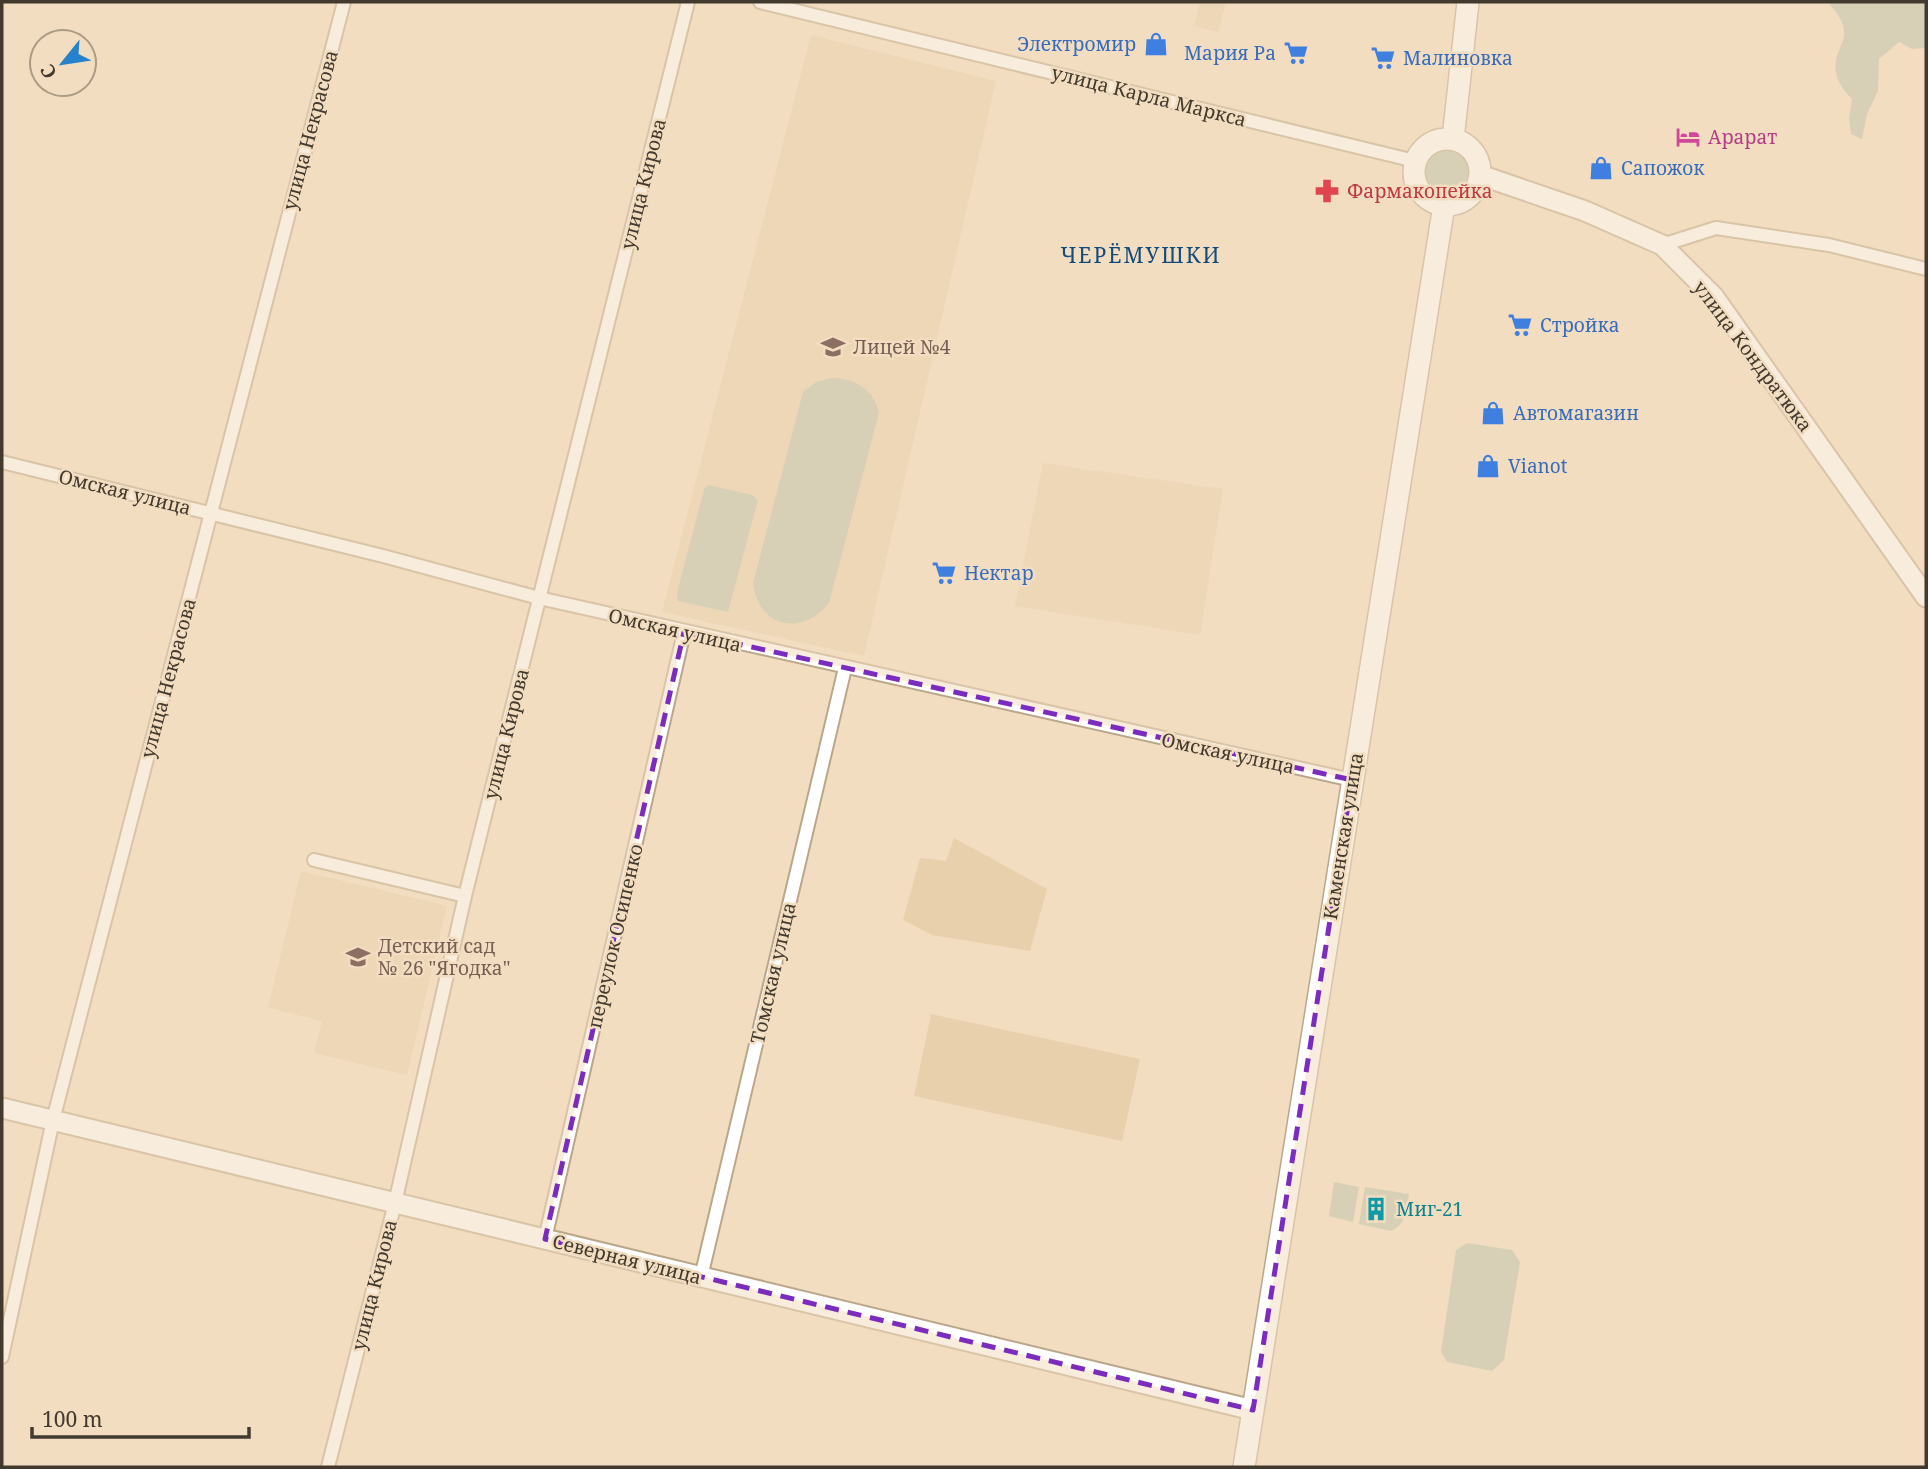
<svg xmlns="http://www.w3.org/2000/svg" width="1928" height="1469" viewBox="0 0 1928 1469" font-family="'Noto Serif',serif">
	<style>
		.built { fill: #e9d0ad }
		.green { fill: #b7c2ad }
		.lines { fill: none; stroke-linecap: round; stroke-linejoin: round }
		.street-casing { stroke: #baa78b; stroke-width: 16 }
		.secondary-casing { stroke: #baa78b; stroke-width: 23 }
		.primary-casing { stroke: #baa78b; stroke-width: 24 }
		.street { stroke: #fff; stroke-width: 12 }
		.secondary { stroke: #fff; stroke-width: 19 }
		.primary { stroke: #fff; stroke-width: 21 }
		.marked { fill: none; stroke: #7b2cbf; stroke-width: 5; stroke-dasharray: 14 9; stroke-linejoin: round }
		.labels { text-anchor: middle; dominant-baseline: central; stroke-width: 5; stroke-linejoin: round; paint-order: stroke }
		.shop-label { font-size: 19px; fill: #366cbe; stroke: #f2ddc0; text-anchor: start }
		.street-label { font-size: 19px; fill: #423a2f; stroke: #f2ddc0 }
		.hotel-label { font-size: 19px; fill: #b23c85; stroke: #f2ddc0; text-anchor: start }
		.health-label { font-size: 19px; fill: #be3a42; stroke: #f2ddc0; text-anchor: start }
		.education-label { font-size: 19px; fill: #785e54; stroke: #f2ddc0; text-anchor: start }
		.culture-label { font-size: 19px; fill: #0d838f; stroke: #f2ddc0; text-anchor: start }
		.neighbourhood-label { font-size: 21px; letter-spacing: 2px; fill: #114c7c; stroke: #f2ddc0 }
	</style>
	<rect width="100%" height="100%" fill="#f2ddc0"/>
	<g class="built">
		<path d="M1200,2H1226L1218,32L1194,26Z"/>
		<path d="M811,35L996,81L864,656L662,612Z"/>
		<path d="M1043,463L1223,489L1200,635L1015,606Z"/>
		<path d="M954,838L1047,889L1030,951L932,935L903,920L920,858L946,861Z"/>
		<path d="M301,871L447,906L407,1075L314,1053L322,1021L268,1008Z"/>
		<path d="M931,1014L1140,1059L1122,1141L914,1096Z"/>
	</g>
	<g class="green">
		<path d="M1828,2H1922L1926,6V48L1912,49L1899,42L1879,59L1878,91L1867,114L1862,139L1851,134L1849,119L1852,99C1836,83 1831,68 1840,48C1842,42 1845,37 1844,31C1843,20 1835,11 1828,2Z"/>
		<circle cx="1446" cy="171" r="29"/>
		<path d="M831,378C855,378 874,389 879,413L829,603C802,637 758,628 753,583L803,392L816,382Z"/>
		<path d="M708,485L752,495L758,500L728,612L678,601L677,593L704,489Z"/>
		<path d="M1334,1182L1359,1187L1353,1222L1329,1216Z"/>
		<path d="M1365,1187L1409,1194C1407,1209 1406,1225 1391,1231L1359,1224Z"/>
		<path d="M1467,1243L1512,1250L1520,1262L1504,1360L1492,1371L1447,1362L1441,1352L1456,1250Z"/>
	</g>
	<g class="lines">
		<g class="street-casing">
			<g id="street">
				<path d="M760,2L1415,161"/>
				<path d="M1662,245L1716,228L1829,245L1926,269"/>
				<path d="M2,462L383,556L539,598L1352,780"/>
				<path d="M314,860L465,896"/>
				<path d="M545,1239L684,632"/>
				<path d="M701,1277L845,668"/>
				<path d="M2,1357L53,1120L344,2"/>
				<path d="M328,1467L395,1203L465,896L688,2"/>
			</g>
		</g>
		<g class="secondary-casing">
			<g id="secondary">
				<path d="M1480,175L1585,211L1662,245L1714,297L1926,597"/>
				<path d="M2,1108L1253,1410"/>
			</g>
		</g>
		<g class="primary-casing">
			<g id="primary">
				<path d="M1453,139L1468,2"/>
				<circle cx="1447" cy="172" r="33"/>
				<path d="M1244,1467L1444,205"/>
			</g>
		</g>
		<use href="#street" class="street"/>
		<use href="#secondary" class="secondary"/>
		<use href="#primary" class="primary"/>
	</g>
	<path d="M0 0H1928V1469H0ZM684,632L1352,780L1253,1410L545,1239Z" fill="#f2ddc0" fill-opacity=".55" fill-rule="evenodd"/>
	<path class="marked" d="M684,632L1352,780L1253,1410L545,1239Z"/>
	<defs>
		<g id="shop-bare" transform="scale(1.89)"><path d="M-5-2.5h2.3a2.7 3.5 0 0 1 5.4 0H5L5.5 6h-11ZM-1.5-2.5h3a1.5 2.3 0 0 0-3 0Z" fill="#3f7fe0" stroke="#f2ddc0" stroke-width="2.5" paint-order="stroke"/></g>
		<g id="supermarket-bare" transform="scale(1.89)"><path d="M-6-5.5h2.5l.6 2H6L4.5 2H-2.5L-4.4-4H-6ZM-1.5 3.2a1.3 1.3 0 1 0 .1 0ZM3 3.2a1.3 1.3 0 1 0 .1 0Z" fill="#3f7fe0" stroke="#f2ddc0" stroke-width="2.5" paint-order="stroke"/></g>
		<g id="hotel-bare" transform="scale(1.89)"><path d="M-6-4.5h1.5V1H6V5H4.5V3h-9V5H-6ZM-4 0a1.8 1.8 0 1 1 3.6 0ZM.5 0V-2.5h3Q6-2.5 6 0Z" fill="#d1479c" stroke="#f2ddc0" stroke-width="2.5" paint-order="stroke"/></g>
		<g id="pharmacy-bare" transform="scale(1.89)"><path d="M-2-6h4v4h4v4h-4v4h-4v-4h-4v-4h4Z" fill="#e0444e" stroke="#f2ddc0" stroke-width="2.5" paint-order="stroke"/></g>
		<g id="school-bare" transform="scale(1.89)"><path d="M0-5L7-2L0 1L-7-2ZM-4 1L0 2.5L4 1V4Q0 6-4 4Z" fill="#8d6e63" stroke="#f2ddc0" stroke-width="2.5" paint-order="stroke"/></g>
		<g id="building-bare" transform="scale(1.89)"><path d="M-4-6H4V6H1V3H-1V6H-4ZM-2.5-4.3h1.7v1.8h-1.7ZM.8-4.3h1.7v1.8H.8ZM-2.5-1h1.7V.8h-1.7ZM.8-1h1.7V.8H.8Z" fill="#0f9aa8" stroke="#f2ddc0" stroke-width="2.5" paint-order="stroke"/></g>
	</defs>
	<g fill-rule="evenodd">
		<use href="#shop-bare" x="1156" y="44"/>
		<use href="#supermarket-bare" x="1296" y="53"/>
		<use href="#supermarket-bare" x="1383" y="58"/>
		<use href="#hotel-bare" x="1688" y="137"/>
		<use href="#shop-bare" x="1601" y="168"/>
		<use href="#pharmacy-bare" x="1327" y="191"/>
		<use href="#supermarket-bare" x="1520" y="325"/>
		<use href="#school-bare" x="833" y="347"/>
		<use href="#shop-bare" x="1493" y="413"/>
		<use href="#shop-bare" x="1488" y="466"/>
		<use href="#supermarket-bare" x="944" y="573"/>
		<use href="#school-bare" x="358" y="957"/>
		<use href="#building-bare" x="1376" y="1209"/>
	</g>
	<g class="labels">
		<g class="shop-label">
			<text x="1136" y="44" text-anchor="end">Электромир</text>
			<text x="1276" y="53" text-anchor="end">Мария Ра</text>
			<text x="1403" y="58">Малиновка</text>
			<text x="1621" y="168">Сапожок</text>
			<text x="1540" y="325">Стройка</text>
			<text x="1513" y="413">Автомагазин</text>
			<text x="1508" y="466">Vianot</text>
			<text x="964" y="573">Нектар</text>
		</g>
		<g class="street-label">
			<text transform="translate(1149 96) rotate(14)">улица Карла Маркса</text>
			<text transform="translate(310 130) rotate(-75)">улица Некрасова</text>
			<text transform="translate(643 184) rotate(-76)">улица Кирова</text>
			<text transform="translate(1753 356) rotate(53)">улица Кондратюка</text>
			<text transform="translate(125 492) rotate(14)">Омская улица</text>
			<text transform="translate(675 630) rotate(13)">Омская улица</text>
			<text transform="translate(168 678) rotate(-75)">улица Некрасова</text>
			<text transform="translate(506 734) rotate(-76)">улица Кирова</text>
			<text transform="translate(1228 753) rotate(12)">Омская улица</text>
			<text transform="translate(1343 836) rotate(-81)">Каменская улица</text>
			<text transform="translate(615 936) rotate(-77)">переулок Осипенко</text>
			<text transform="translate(773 973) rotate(-77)">Томская улица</text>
			<text transform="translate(627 1259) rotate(14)">Северная улица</text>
			<text transform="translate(374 1285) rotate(-76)">улица Кирова</text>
		</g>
		<g class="hotel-label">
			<text x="1708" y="137">Арарат</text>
		</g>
		<g class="health-label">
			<text x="1347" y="191">Фармакопейка</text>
		</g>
		<g class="education-label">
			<text x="853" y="347">Лицей №4</text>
			<text x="378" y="946">Детский сад<tspan x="378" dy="22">№ 26 "Ягодка"</tspan></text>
		</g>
		<g class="culture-label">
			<text x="1396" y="1209">Миг-21</text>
		</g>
		<g class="neighbourhood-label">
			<text x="1141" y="255">ЧЕРЁМУШКИ</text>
		</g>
	</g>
	<rect width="1928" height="1469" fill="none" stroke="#423a2f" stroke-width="7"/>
	<g transform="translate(63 63) rotate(240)"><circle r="33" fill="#f2ddc0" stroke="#ac9c86" stroke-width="2"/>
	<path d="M0-5L12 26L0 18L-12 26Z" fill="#2682cf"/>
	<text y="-10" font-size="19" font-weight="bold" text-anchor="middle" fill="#423a2f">С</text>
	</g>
	<path d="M32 1427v10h217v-10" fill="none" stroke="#423a2f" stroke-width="3.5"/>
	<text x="42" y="1427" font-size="21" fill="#423a2f" stroke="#f2ddc0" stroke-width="5" paint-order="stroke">100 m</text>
</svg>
